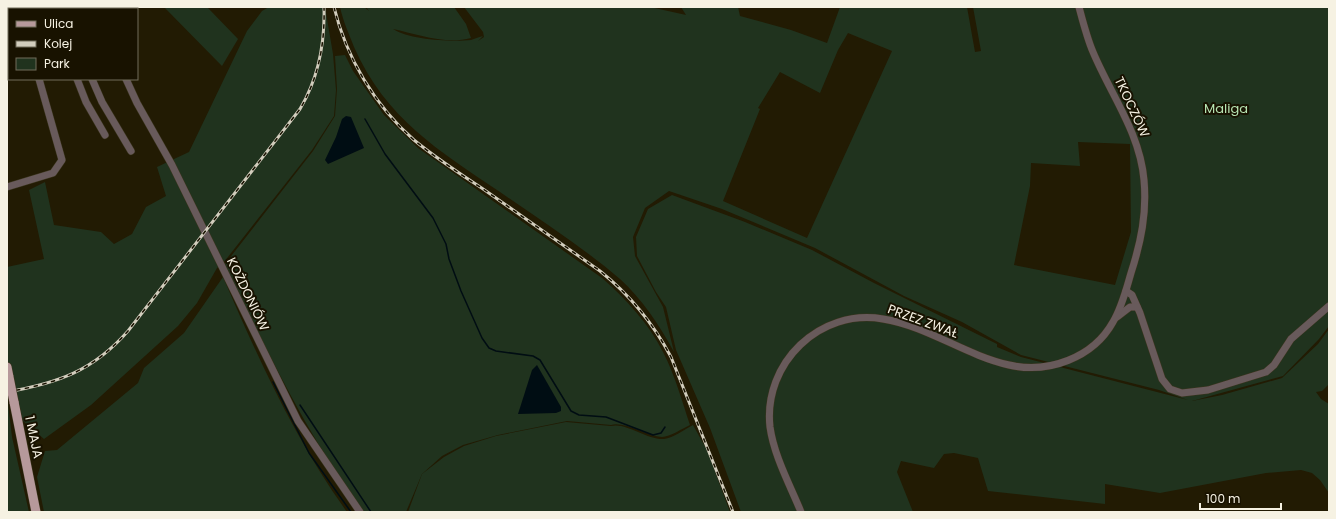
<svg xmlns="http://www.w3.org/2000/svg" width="1336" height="519" viewBox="0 0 1336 519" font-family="Poppins,sans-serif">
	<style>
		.green { fill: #20331e; fill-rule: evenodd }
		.water { fill: #000d13 }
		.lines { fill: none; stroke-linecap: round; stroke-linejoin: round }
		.stream { stroke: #000d13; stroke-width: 1.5 }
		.minor-casing { stroke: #3b351e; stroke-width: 8 }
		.major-casing { stroke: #3b351e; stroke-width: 10 }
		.minor { stroke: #685a5b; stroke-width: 7 }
		.major { stroke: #b6999b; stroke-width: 9 }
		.rail-casing { stroke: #d2cdbd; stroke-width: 3 }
		.rail { stroke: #181200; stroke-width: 1.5; stroke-dasharray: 4.5; stroke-linecap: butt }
		.major-bridge-casing { stroke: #3b351e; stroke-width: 10; stroke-linecap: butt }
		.major-bridge { stroke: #b6999b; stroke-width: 9 }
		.labels { text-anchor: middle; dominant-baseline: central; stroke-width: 4; stroke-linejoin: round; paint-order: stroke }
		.street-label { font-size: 13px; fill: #f6f2e3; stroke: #181200 }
		.park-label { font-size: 13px; fill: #b7e4b2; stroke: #181200 }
	</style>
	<rect width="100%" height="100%" fill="#221b03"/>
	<g class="green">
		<path d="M164,7H207L238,39L222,66Z"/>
		<path d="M269,7H325L333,54L336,90L334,116L312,150L224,262L217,268L197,303L178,326L91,405L44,439L23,421L15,387L7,389V267L44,259L29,190L45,182L54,225L101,232L114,244L132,234L146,207L166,196L157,167L189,152L247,31L262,11Z"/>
		<path d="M340,7H364L369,11L366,7H454L466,24L471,38C445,45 417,34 393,29C410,40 451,42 471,40C475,39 478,37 483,36L478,41L484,37L483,32L464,7H650L686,15L681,7H738L740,16L791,30L827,43L840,7H967L975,52L981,51L973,7H1329V326L1319,339L1283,376L1192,401L1222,395L1282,378L1318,344L1329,329V384L1322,391L1316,392L1321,399L1329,404V493L1320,480L1312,473L1301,470L1266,473L1160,493L1105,484V504L988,491L978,458L954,453L944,454L934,468L901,461L897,472L913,512H741L710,428L676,350L666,307L656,292L637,256L636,237L648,209L672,195L745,222L812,250L874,283L997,344V347L1021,357L1188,400L1159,390L1021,355L962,322L904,296L815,248L722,209L669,191L645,208L633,237L635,256L663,307L674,352C660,326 642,299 620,279C584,248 540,220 500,192C438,150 386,119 354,47C349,34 343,21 340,7ZM848,33L892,51L807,238L723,201L760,109L758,108L780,72L820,93L838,50ZM1078,142L1130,144L1131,232L1115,285L1014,265L1030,186L1031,163L1080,166Z"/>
		<path d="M345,55L353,71L384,115L418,148L602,278C626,299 649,324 663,352C675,375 682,401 690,425C683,428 670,437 662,437C647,436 624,421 611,425L567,421L498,435L463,445L442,456L422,474L406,512H364C307,436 266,349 225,264L313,151L335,116L337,89L335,56Z"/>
		<path d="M223,277C258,358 295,440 347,512H44L37,477L45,451L57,450L138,383L144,368L184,333Z"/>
		<path d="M7,395L12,437L29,512H7Z"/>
		<path d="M566,422L611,426C626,422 647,440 664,439C673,438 685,429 693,425L707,450L730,512H408L422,474L444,457L464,446L496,436Z"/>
	</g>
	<g class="water">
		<path d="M346,116L351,117L364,148L328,164L325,160L336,137L342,119Z"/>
		<path d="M537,365L561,407V411L556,413L518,414L532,370Z"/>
	</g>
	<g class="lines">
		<g class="stream">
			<path d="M365,119L385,154L433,218L446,244L449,259L461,291L482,338L489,348L496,351L533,356L540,360L571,411L579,415L606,417L653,435L661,433L665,427"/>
			<path d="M273,382L309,453L351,512"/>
			<path d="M300,405L371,512"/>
		</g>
		<g class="minor-casing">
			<g id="minor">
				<path d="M18,7L19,9"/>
				<path d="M50,7L51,9"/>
				<path d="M65,7L66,9"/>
				<path d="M96,7L97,9"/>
				<path d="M77,79L86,102L105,135"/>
				<path d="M92,79L102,102L131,151"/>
				<path d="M126,79L137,103L172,165L298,421L360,512"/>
				<path d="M7,187L53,173L62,160L39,79"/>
				<path d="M1126,291L1132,295L1140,313L1162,379L1170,389L1182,393L1208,390L1266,372L1274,365L1291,339L1329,306"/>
				<path d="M1117,317L1130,307H1137"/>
				<path d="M801,512C790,485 774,456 770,427C763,363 820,308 883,319C927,326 965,355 1009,365C1048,374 1093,358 1113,322C1122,307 1126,290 1131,273C1141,242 1147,213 1144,180C1140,133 1111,95 1093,52C1087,38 1083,22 1079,7"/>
			</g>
		</g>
		<g class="major-casing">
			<g id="major">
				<path d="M7,367L9,377"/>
				<path d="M14,402L36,512"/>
			</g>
		</g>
		<use href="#minor" class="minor"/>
		<use href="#major" class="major"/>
		<g class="rail-casing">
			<g id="rail">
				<path d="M334,7C346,57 375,106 414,140C437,159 462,175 486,191C524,218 562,244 600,271C630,295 653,323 671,357L733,512"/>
				<path d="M7,392C58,383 93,371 128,331L300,109C319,77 325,43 324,7"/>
			</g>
		</g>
		<use href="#rail" class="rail"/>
		<g class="major-bridge-casing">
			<path id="major-bridge" d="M9,377L14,402"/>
		</g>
		<use href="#major-bridge" class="major-bridge"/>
	</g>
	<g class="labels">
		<g class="street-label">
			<text transform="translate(1132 107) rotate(65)">TKOCZÓW</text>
			<text transform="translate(248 294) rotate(64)">KOŻDONIÓW</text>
			<text transform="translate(923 321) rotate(20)">PRZEZ ZWAŁ</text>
			<text transform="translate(34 437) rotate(78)">1 MAJA</text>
		</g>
		<g class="park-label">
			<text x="1226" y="108">Maliga</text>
		</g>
	</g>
	<rect width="1336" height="519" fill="none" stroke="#f6f2e3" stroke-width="16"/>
	<rect x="8" y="8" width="130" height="72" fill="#181200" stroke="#716c5b"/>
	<rect x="16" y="21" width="20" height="6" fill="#b6999b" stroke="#716c5b"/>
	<text x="44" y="28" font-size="12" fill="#f6f2e3">Ulica</text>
	<rect x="16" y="41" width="20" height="6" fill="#d2cdbd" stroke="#716c5b"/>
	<text x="44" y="48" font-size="12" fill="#f6f2e3">Kolej</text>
	<rect x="16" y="58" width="20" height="12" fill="#20331e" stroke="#716c5b"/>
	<text x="44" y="68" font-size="12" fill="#f6f2e3">Park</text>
	<path d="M1200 503v6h81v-6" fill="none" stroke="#f6f2e3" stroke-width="2"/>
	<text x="1206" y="503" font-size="12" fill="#f6f2e3" stroke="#181200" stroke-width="3" paint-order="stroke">100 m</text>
</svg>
